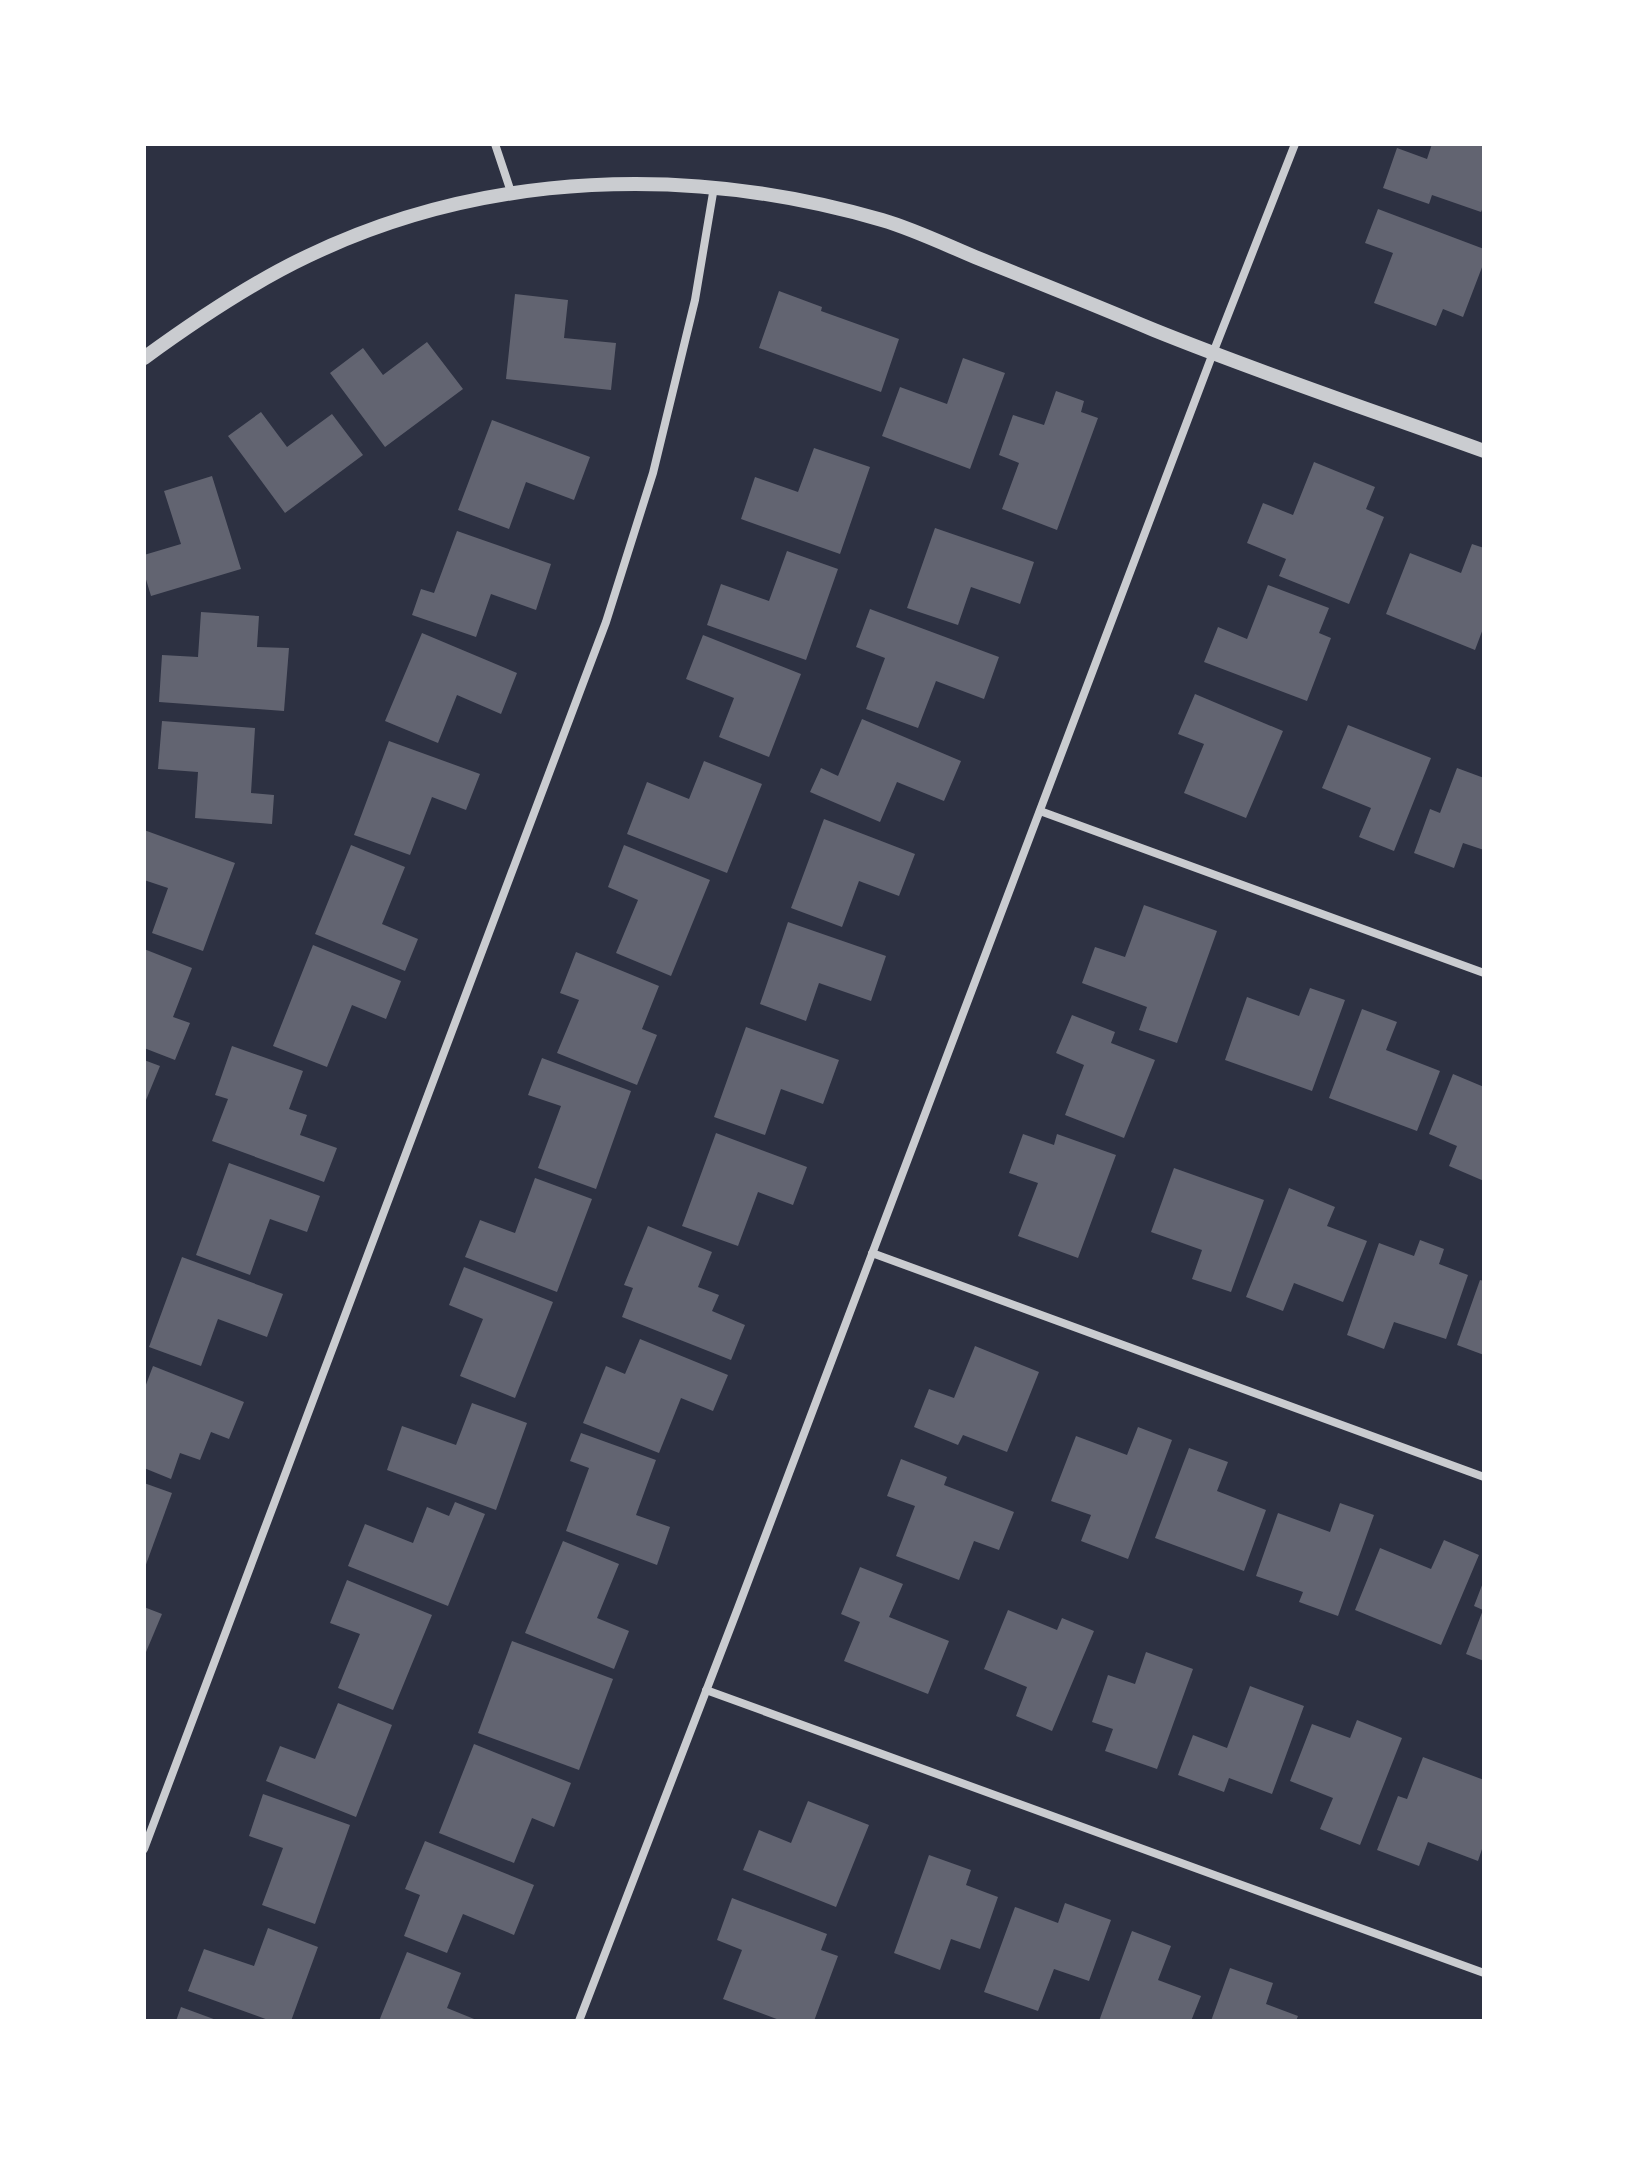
<svg xmlns="http://www.w3.org/2000/svg" width="1628" height="2165" viewBox="0 0 1628 2165" font-family="'Work Sans',sans-serif">
	<style>
		.building { fill: #626471 }
		.lines { fill: none; stroke-linecap: round; stroke-linejoin: round }
		.minor { stroke: #caccd0; stroke-width: 8 }
		.tertiary { stroke: #caccd0; stroke-width: 14 }
	</style>
	<rect width="100%" height="100%" fill="#2d3142"/>
	<g class="building">
		<path d="M1432,144H1484V205L1481,212L1432,195L1429,204L1383,188L1397,148L1427,159Z"/>
		<path d="M1378,209L1484,249V262L1463,317L1443,309L1436,326L1374,303L1393,253L1365,243Z"/>
		<path d="M779,291L822,307L821,311L899,339L881,392L759,348Z"/>
		<path d="M515,294L568,300L564,338L616,343L611,390L506,379Z"/>
		<path d="M427,342L463,389L385,447L330,373L363,348L383,375Z"/>
		<path d="M963,358L1005,373L970,469L882,436L900,387L947,404Z"/>
		<path d="M1056,391L1084,401L1081,412L1098,418L1057,530L1002,509L1019,463L999,455L1013,415L1044,425Z"/>
		<path d="M261,412L287,447L332,414L363,455L285,513L228,436Z"/>
		<path d="M492,420L590,457L574,500L526,482L509,529L458,510Z"/>
		<path d="M814,448L870,467L840,554L741,519L755,477L798,492Z"/>
		<path d="M1314,462L1375,487L1366,509L1384,517L1349,604L1279,576L1286,559L1247,543L1263,503L1293,515Z"/>
		<path d="M212,476L241,569L151,596L144,573V555L181,544L164,491Z"/>
		<path d="M935,528L1034,562L1020,604L971,587L958,625L907,608Z"/>
		<path d="M457,531L551,564L536,610L491,594L476,637L412,615L421,589L434,593Z"/>
		<path d="M1472,544L1484,548V626L1475,650L1386,614L1410,553L1461,573Z"/>
		<path d="M787,551L838,569L806,660L707,625L721,584L769,601Z"/>
		<path d="M1268,585L1329,608L1319,633L1331,638L1307,701L1204,662L1218,627L1247,639Z"/>
		<path d="M870,609L999,657L984,699L936,681L918,728L866,709L885,658L856,647Z"/>
		<path d="M201,612L259,616L257,647L289,648L284,711L159,702L162,655L198,657Z"/>
		<path d="M422,633L517,673L501,714L457,695L438,743L385,721Z"/>
		<path d="M703,635L801,674L769,757L719,737L734,698L686,679Z"/>
		<path d="M1195,694L1283,731L1246,818L1184,793L1204,744L1178,734Z"/>
		<path d="M862,719L961,761L944,801L897,782L880,822L810,792L821,768L838,776Z"/>
		<path d="M162,721L255,728L251,793L274,795L272,824L195,818L198,772L158,769Z"/>
		<path d="M1348,725L1431,758L1394,851L1359,837L1371,808L1322,788Z"/>
		<path d="M389,741L480,774L466,810L432,797L410,855L354,835Z"/>
		<path d="M704,761L762,784L727,873L627,834L647,782L689,799Z"/>
		<path d="M1457,768L1484,778V850L1463,843L1454,868L1414,853L1430,809L1440,813Z"/>
		<path d="M824,819L915,854L899,896L859,881L842,927L791,908Z"/>
		<path d="M144,830L235,863L203,951L152,933L168,888L144,880Z"/>
		<path d="M351,845L405,867L382,924L418,939L405,971L315,934Z"/>
		<path d="M624,845L710,880L671,976L616,953L638,900L608,887Z"/>
		<path d="M1144,905L1217,931L1177,1043L1139,1030L1147,1007L1082,983L1095,947L1125,957Z"/>
		<path d="M788,922L886,956L871,1001L819,983L806,1021L760,1004Z"/>
		<path d="M313,945L401,981L386,1019L352,1005L327,1067L273,1046Z"/>
		<path d="M144,949L192,968L173,1017L190,1023L175,1060L144,1048Z"/>
		<path d="M576,952L659,986L642,1029L657,1035L637,1085L557,1053L579,1000L560,993Z"/>
		<path d="M1310,988L1345,1000L1312,1091L1225,1060L1247,997L1299,1016Z"/>
		<path d="M1362,1009L1397,1022L1386,1050L1440,1071L1417,1131L1329,1098Z"/>
		<path d="M1072,1015L1115,1032L1111,1043L1155,1060L1124,1138L1065,1115L1084,1065L1056,1053Z"/>
		<path d="M746,1027L839,1060L823,1104L781,1089L765,1135L714,1117Z"/>
		<path d="M232,1046L303,1071L289,1109L307,1115L300,1135L337,1148L324,1182L212,1141L228,1099L215,1095Z"/>
		<path d="M542,1058L631,1091L596,1189L538,1168L561,1106L528,1095Z"/>
		<path d="M144,1060L160,1066L144,1105Z"/>
		<path d="M1453,1074L1484,1087V1181L1449,1166L1457,1146L1429,1134Z"/>
		<path d="M716,1133L807,1167L793,1205L758,1192L738,1246L682,1226Z"/>
		<path d="M1023,1134L1054,1145L1057,1134L1116,1155L1078,1258L1018,1236L1038,1183L1009,1173Z"/>
		<path d="M229,1163L320,1196L307,1232L270,1219L250,1275L196,1255Z"/>
		<path d="M1174,1168L1264,1200L1231,1292L1192,1279L1202,1250L1151,1232Z"/>
		<path d="M535,1178L592,1199L557,1292L465,1257L480,1220L515,1233Z"/>
		<path d="M1289,1188L1335,1207L1327,1226L1367,1241L1343,1302L1294,1283L1283,1311L1246,1297Z"/>
		<path d="M648,1226L712,1252L698,1287L719,1295L712,1311L745,1325L731,1360L622,1317L633,1288L624,1285Z"/>
		<path d="M1420,1240L1444,1249L1439,1264L1468,1275L1446,1339L1394,1322L1384,1349L1347,1335L1379,1243L1414,1256Z"/>
		<path d="M182,1257L283,1294L267,1337L218,1319L201,1366L149,1347Z"/>
		<path d="M464,1267L553,1302L515,1398L460,1376L483,1319L449,1305Z"/>
		<path d="M1480,1280L1484,1281V1355L1457,1345Z"/>
		<path d="M640,1339L728,1375L713,1411L681,1398L659,1453L583,1423L606,1366L625,1374Z"/>
		<path d="M975,1346L1039,1372L1007,1452L963,1435L958,1445L914,1427L929,1389L954,1398Z"/>
		<path d="M153,1366L244,1402L229,1439L211,1432L200,1460L180,1453L171,1479L144,1468V1390Z"/>
		<path d="M472,1403L527,1423L496,1510L387,1470L402,1426L456,1445Z"/>
		<path d="M1138,1427L1172,1440L1128,1559L1081,1541L1091,1515L1051,1501L1076,1436L1127,1455Z"/>
		<path d="M581,1433L656,1460L636,1515L670,1527L657,1565L566,1531L589,1468L570,1461Z"/>
		<path d="M1189,1448L1228,1462L1217,1491L1266,1510L1244,1571L1155,1538Z"/>
		<path d="M901,1459L947,1477L944,1485L1014,1512L999,1550L974,1541L959,1580L896,1556L915,1506L887,1496Z"/>
		<path d="M144,1483L172,1493L144,1570Z"/>
		<path d="M455,1502L485,1514L448,1606L348,1566L365,1524L413,1543L427,1507L449,1516Z"/>
		<path d="M1340,1503L1374,1515L1338,1616L1299,1602L1303,1592L1256,1576L1278,1513L1330,1532Z"/>
		<path d="M1444,1540L1479,1555L1441,1645L1355,1610L1380,1548L1431,1569Z"/>
		<path d="M563,1541L619,1564L597,1618L629,1631L614,1669L525,1633Z"/>
		<path d="M860,1567L903,1584L889,1617L949,1641L928,1694L844,1661L860,1622L841,1614Z"/>
		<path d="M347,1580L432,1615L393,1710L338,1688L360,1634L330,1623Z"/>
		<path d="M1484,1580V1661L1466,1654L1483,1610L1474,1606Z"/>
		<path d="M144,1607L162,1614L146,1652L144,1651Z"/>
		<path d="M1008,1610L1057,1630L1062,1618L1094,1631L1052,1731L1016,1716L1027,1687L984,1669Z"/>
		<path d="M512,1641L613,1679L579,1770L478,1733Z"/>
		<path d="M1146,1652L1193,1669L1157,1769L1105,1751L1113,1729L1092,1722L1108,1675L1135,1684Z"/>
		<path d="M1250,1686L1304,1706L1272,1794L1229,1778L1224,1792L1178,1775L1193,1735L1227,1748Z"/>
		<path d="M338,1703L392,1725L356,1817L266,1781L280,1746L315,1759Z"/>
		<path d="M1357,1720L1402,1738L1360,1845L1320,1829L1333,1798L1290,1781L1312,1724L1350,1738Z"/>
		<path d="M474,1744L571,1783L554,1827L532,1818L514,1863L439,1833Z"/>
		<path d="M1423,1757L1484,1780V1843L1478,1861L1428,1842L1419,1866L1377,1850L1398,1796L1407,1799Z"/>
		<path d="M263,1794L350,1825L315,1924L262,1905L283,1848L249,1836Z"/>
		<path d="M808,1801L869,1825L836,1907L743,1870L759,1830L791,1843Z"/>
		<path d="M425,1841L534,1885L514,1935L463,1914L447,1953L404,1936L420,1895L405,1889Z"/>
		<path d="M929,1855L971,1870L966,1885L998,1897L980,1949L951,1939L940,1970L894,1953Z"/>
		<path d="M732,1898L827,1934L821,1950L838,1956L814,2021H782L723,1999L742,1950L717,1940Z"/>
		<path d="M1065,1903L1111,1920L1089,1981L1054,1969L1038,2011L984,1992L1015,1907L1058,1923Z"/>
		<path d="M268,1928L318,1947L291,2021H271L188,1991L204,1949L254,1966Z"/>
		<path d="M1132,1931L1171,1946L1158,1980L1201,1996L1191,2021H1099Z"/>
		<path d="M407,1952L461,1973L447,2008L479,2021H379Z"/>
		<path d="M1230,1968L1273,1983L1266,2004L1298,2016L1296,2021H1211Z"/>
		<path d="M181,2007L219,2021H176Z"/>
	</g>
	<g class="lines">
		<g class="minor">
			<path d="M495,144L511,192"/>
			<path d="M1040,811L1484,973"/>
			<path d="M872,1253L1484,1477"/>
			<path d="M706,1690L1484,1973"/>
			<path d="M144,1849L606,622L653,473L695,300L714,187"/>
			<path d="M579,2021L738,1608L1213,353L1295,144"/>
		</g>
		<path class="tertiary" d="M144,358C196,320 251,283 308,256C487,170 693,165 882,220C913,229 944,244 975,257C1035,281 1095,305 1154,330C1263,374 1374,411 1484,451"/>
	</g>
	<rect width="1628" height="2165" fill="none" stroke="#ffffff" stroke-width="292"/>
</svg>
